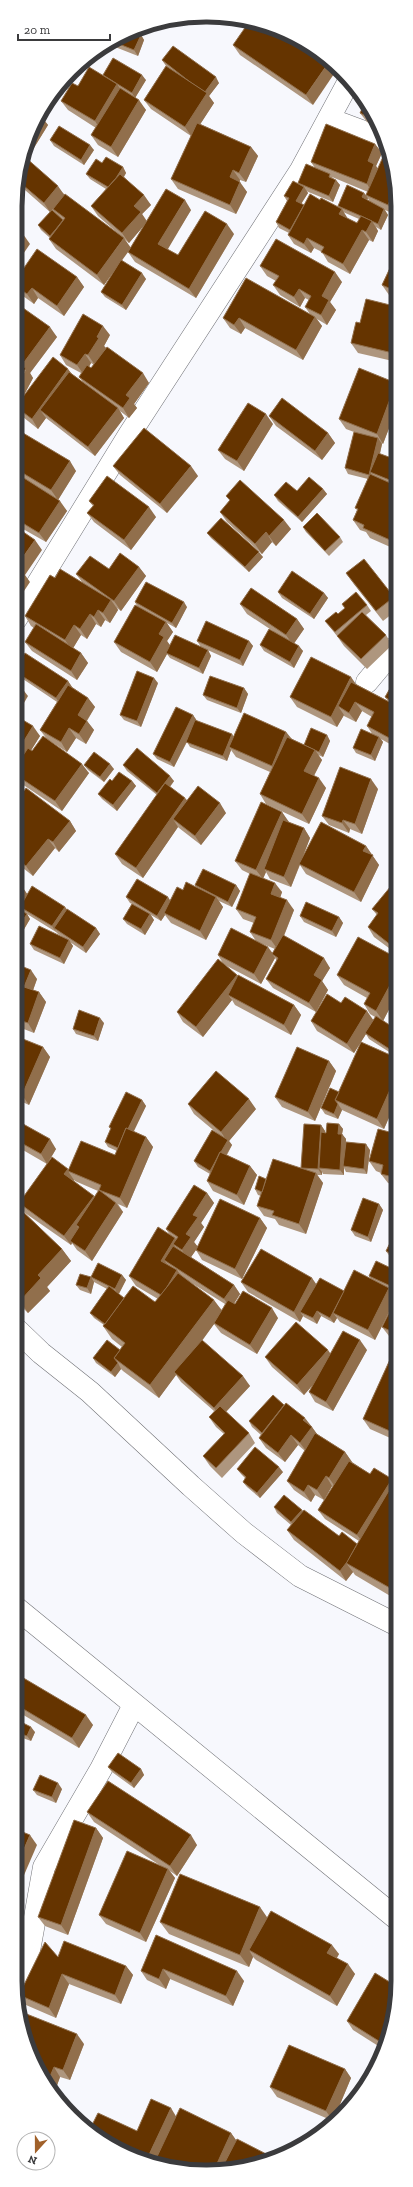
<svg xmlns="http://www.w3.org/2000/svg" width="413" height="2187" viewBox="0 0 413 2187" font-family="'Zilla Slab',serif">
	<style>
		.lines { fill: none; stroke-linecap: round; stroke-linejoin: round }
		.minor-casing { stroke: #707176; stroke-width: 23 }
		.minor { stroke: #fff; stroke-width: 22 }
		.wall { fill: #ae967e; fill-rule: evenodd }
		.shaded-wall { fill: #916f4c }
		.building { fill: #653400; stroke: #916f4c }
		.rim { fill: none; stroke: #3b3b3d; stroke-width: 5 }
	</style>
	<rect width="100%" height="100%" fill="#f7f8fd"/>
	<g class="lines">
		<g class="minor-casing">
			<g id="minor">
				<path d="M329,119L383,139"/>
				<path d="M16,619L129,435L301,170L349,81"/>
				<path d="M367,682L397,646"/>
				<path d="M16,1329L41,1353L90,1392L191,1486L244,1533L300,1576L397,1625"/>
				<path d="M15,1607L396,1918"/>
				<path d="M18,1995L24,1979L44,1867L101,1769L134,1705"/>
			</g>
		</g>
		<use href="#minor" class="minor"/>
	</g>
	<g class="wall">
		<path d="M139,30L141,34V35L144,40L138,56L110,45Z"/>
		<path d="M291,35L313,105L240,55L233,45Z"/>
		<path d="M162,60L219,83L209,96L214,103L200,124L251,147L258,156L246,182L240,180L239,182L247,192L236,214L178,189L171,179L191,136L151,109L144,100L166,66Z"/>
		<path d="M103,75L146,80L135,98L146,110L118,157L98,145L91,135L96,128L68,110L61,101L78,86Z"/>
		<path d="M360,113L378,122L380,129L367,122Z"/>
		<path d="M39,116L44,120L48,125L27,159L64,194L122,260L146,279L126,310L105,297L101,292L117,266L104,285L56,249L49,239L50,238L41,230L38,225L50,212L17,183Z"/>
		<path d="M50,140L94,150L84,165L54,146Z"/>
		<path d="M375,144L382,153L376,166L398,194V225L393,217L394,214L385,210L388,215L381,230L376,227L378,231L373,242L369,240L350,274L328,262L322,252L314,248L311,253L294,244L288,235L289,233L279,228L276,222L287,201L284,196L299,184L298,183L315,168L311,162ZM332,177L368,192L366,195L370,202L367,200L368,198L364,193L338,206L340,208L320,200L304,205L301,203L308,193L306,191L333,202L340,185ZM343,212L359,219L357,223L348,219Z"/>
		<path d="M102,163L123,167L126,173L124,177L151,205L142,214L147,221L191,210L167,249L178,255L234,234L196,298L135,262L128,252L145,224L129,243L98,216L91,206L106,189L90,179L86,174Z"/>
		<path d="M398,251V299L389,295L382,285Z"/>
		<path d="M260,266L342,282L330,302L336,310L327,325L317,319L322,326L303,360L245,328L241,334L230,328L223,318L310,314L305,307L309,300L305,298L300,307L280,295L273,285L276,281L267,276Z"/>
		<path d="M77,277L84,287L64,316L38,298L34,304L23,296L17,288V285L19,281L17,278Z"/>
		<path d="M16,303L57,337L30,373L33,378L23,397L72,374L83,382L79,377L81,373L66,365L60,355L110,335L104,346L106,348L102,353L149,383L134,404L137,408L129,418L120,411L124,418L95,456L46,418L38,429L23,417L17,409L16,410ZM91,363L94,365L91,368L89,367Z"/>
		<path d="M398,307L397,362L358,353L351,343L360,323Z"/>
		<path d="M396,383L397,385V407L383,444L382,443V444L380,454L397,460V550L370,538L366,532L360,530L353,520L357,510L355,508L368,479L348,474L345,468L354,432L346,429L339,419Z"/>
		<path d="M269,416L328,433L335,443L322,460L276,426Z"/>
		<path d="M273,424L244,471L225,459L218,450Z"/>
		<path d="M16,432L76,471L58,500L67,511L46,542L16,525Z"/>
		<path d="M113,466L198,476L167,513L120,475Z"/>
		<path d="M323,489L327,494L302,522L278,501L274,495Z"/>
		<path d="M226,496L291,529L276,546L272,542L262,554L227,522L220,512L230,501Z"/>
		<path d="M89,501L156,517L131,550L94,522L87,513L93,506Z"/>
		<path d="M303,527L340,537L343,542L329,556L306,532Z"/>
		<path d="M207,533L263,557L249,572L211,538Z"/>
		<path d="M139,567L146,576L121,611L117,608L118,610L110,623L105,620L101,627L96,624L87,639L81,635L73,648L81,653L88,663L77,680L32,651L25,642L34,628L31,626L25,616L55,578L82,582L76,574L109,569Z"/>
		<path d="M346,573L394,597L397,602V610L383,621L353,583Z"/>
		<path d="M278,592L324,593L328,598L314,619L282,598Z"/>
		<path d="M135,602L187,607L176,628L167,623L173,632L167,641L170,645L208,650L211,656L203,674L170,658L167,654L157,672L121,652L114,642L137,606Z"/>
		<path d="M240,604L297,619L304,629L294,643L303,651L294,668L264,651L260,645L273,631L247,614Z"/>
		<path d="M342,604L367,605L371,611L366,615L386,635L392,645L367,669L344,646L337,636L325,621L338,614L345,608Z"/>
		<path d="M197,641H249L253,646L243,666L201,647Z"/>
		<path d="M397,663V748L381,739L383,742L375,761L356,753L353,748L373,735L367,726L372,717L362,711L356,722L344,716V715L337,727L297,707L290,697L356,684L388,701L385,697L393,682L389,676Z"/>
		<path d="M16,666L68,681L72,687L88,698L95,707L87,721L94,730L86,744L76,738L67,752L47,739L40,730L57,702L17,675L16,674Z"/>
		<path d="M158,683L141,727L124,720L120,715Z"/>
		<path d="M244,688L248,694L241,713L207,700L203,695Z"/>
		<path d="M193,715L197,721L234,737L286,732L292,739L304,745L327,735L330,741L323,757L318,755L322,760L314,776L326,788L309,824L266,804L260,794L270,772L236,757L231,750L227,761L190,747L187,742L174,767L157,759L153,754Z"/>
		<path d="M16,716L40,736L31,750L89,773L62,811L19,782L16,778Z"/>
		<path d="M84,765L114,769L104,782L88,770Z"/>
		<path d="M123,765L174,781L170,787L187,800L226,813L201,845L179,828L178,827L143,878L122,864L115,854L157,795L127,771Z"/>
		<path d="M112,781H132L136,786L117,811L102,799L98,794Z"/>
		<path d="M378,789L362,834L350,829L349,833L329,825L322,816Z"/>
		<path d="M16,802L70,821L76,831L59,852L55,848L33,876L23,868L16,876Z"/>
		<path d="M282,812L288,822L304,828L310,838L302,859L366,846L379,865L361,902L306,874L300,865L291,887L270,879L266,872L263,878L282,892L280,898L294,910L284,936L330,968L322,981L328,990L316,1012L273,988L266,979L277,961L275,958L261,984L225,965L238,976L294,1005L301,1015L291,1035L235,1005L232,1000L203,1037L183,1022L177,1012L224,965L218,955L256,941L250,932L254,923L243,919L236,909L250,874L242,870L235,861ZM260,943L275,949L272,953Z"/>
		<path d="M16,883L23,888L27,894L65,907L67,910L96,928L100,934L86,953L70,942L73,946L64,964L34,950L30,944L66,939L58,934L56,932L27,914L30,919L20,936L16,934V907L23,911L21,909L16,906Z"/>
		<path d="M195,885H236L240,891L232,907L219,901L223,907L206,940L171,923L165,915L161,921L151,915L154,920L145,935L127,924L123,919L132,904L130,903L126,897L170,900L183,890L196,887Z"/>
		<path d="M397,891V954L374,937L368,927L377,915L372,909Z"/>
		<path d="M300,916L339,917L343,923L336,937L304,922Z"/>
		<path d="M397,958V994L383,1021L397,1030V1057L369,1039L366,1034L354,1053L317,1031L311,1021L341,1003L373,1020L375,1017L370,1014L364,1004L367,998L344,985L337,975Z"/>
		<path d="M16,964L37,979L33,990L39,992L46,1002L34,1033L16,1026Z"/>
		<path d="M104,1023L98,1041L76,1034L73,1029Z"/>
		<path d="M43,1047L50,1057L29,1105L16,1099V1051L17,1052Z"/>
		<path d="M397,1058V1099L384,1129L342,1110L338,1119L325,1114L321,1108L339,1092Z"/>
		<path d="M329,1061L336,1071L315,1121L282,1107L275,1097Z"/>
		<path d="M142,1100L146,1106L133,1131L146,1137L153,1147L127,1208L118,1204L123,1212L92,1261L77,1250L72,1243L71,1245L25,1213L19,1203L47,1164L16,1146V1120L56,1149L49,1161L68,1170L115,1155L117,1151L108,1147L105,1142L111,1129L109,1127ZM74,1180L75,1181L98,1191L94,1197L74,1181Z"/>
		<path d="M188,1104L256,1109L229,1141L232,1145L227,1155L250,1166L257,1175L244,1205L213,1191L207,1181L210,1174L198,1167L194,1161L218,1134L194,1114Z"/>
		<path d="M339,1124L343,1129L342,1134L346,1139V1142L370,1150L367,1174L346,1172L344,1168V1175L323,1174L322,1172V1175H317L323,1183L306,1234L279,1225L275,1219L264,1216L257,1206L261,1196L258,1195L255,1189L266,1179L301,1168L321,1125L325,1131L324,1133H326Z"/>
		<path d="M397,1134V1186L388,1183L381,1174V1173L376,1171L369,1161Z"/>
		<path d="M207,1193L214,1203L201,1223L204,1227L194,1242L197,1246L260,1218L267,1228L242,1279L202,1260L196,1250L191,1257L234,1285L240,1294L234,1304L278,1318L257,1354L221,1333L214,1324L202,1341L250,1386L226,1412L249,1433L255,1443L222,1478L210,1466L203,1456L224,1434L216,1427L209,1417L214,1411L181,1382L176,1375L159,1398L123,1371L121,1369L115,1377L96,1363L93,1358L120,1350L122,1347L112,1339L103,1326L104,1325L94,1318L90,1313L107,1289L94,1282L91,1294L80,1290L76,1285L91,1277L122,1275L126,1280L119,1294L124,1298L155,1302L158,1299L136,1286L129,1276L170,1235L166,1229ZM190,1282L225,1304L222,1310Z"/>
		<path d="M379,1204L383,1210L371,1242L355,1236L351,1230Z"/>
		<path d="M16,1207L62,1249L71,1261L47,1287L50,1291L28,1313L16,1301Z"/>
		<path d="M397,1229V1263L393,1261L386,1251Z"/>
		<path d="M397,1271V1292L390,1289L396,1298L375,1340L340,1322L337,1318L334,1323L321,1316L317,1324L304,1317L303,1316L300,1322L248,1292L241,1282L316,1284L344,1291L371,1279L369,1276Z"/>
		<path d="M397,1297V1340L389,1336L382,1327Z"/>
		<path d="M397,1344V1441L370,1429L363,1419Z"/>
		<path d="M367,1350L333,1411L315,1402L309,1392L313,1384L304,1395L272,1367L265,1357L330,1353Z"/>
		<path d="M284,1405L311,1426L317,1434L345,1452L352,1462L370,1474L392,1479L394,1482L397,1477V1600L355,1575L353,1572L346,1581L294,1540L287,1530L291,1525L277,1513L274,1507L302,1510L339,1536L357,1544L359,1541L325,1519L318,1510L333,1486H332L324,1500L315,1495L311,1502L294,1490L287,1481L305,1451L298,1445L285,1462L266,1448L259,1438L261,1435L252,1427L249,1421Z"/>
		<path d="M237,1469L283,1472L260,1498L247,1487L243,1482L245,1478L241,1474Z"/>
		<path d="M15,1673L93,1725L79,1748L15,1710Z"/>
		<path d="M16,1732H35L31,1741L20,1737Z"/>
		<path d="M108,1767L141,1769L144,1775L134,1788L112,1772Z"/>
		<path d="M62,1789L56,1803L37,1795L33,1790Z"/>
		<path d="M87,1812L197,1845L177,1876L170,1871L175,1878L146,1942L106,1924L99,1915L161,1866L94,1822Z"/>
		<path d="M96,1828L103,1838L68,1935L45,1926L38,1917Z"/>
		<path d="M267,1918L339,1954L337,1958L355,1974L337,2006L256,1960L253,1957L249,1967L169,1934L160,1922Z"/>
		<path d="M156,1935L244,1981L233,2006L170,1979L166,1989L147,1980L141,1971Z"/>
		<path d="M58,1957L126,1966L133,1975L121,2004L69,1984L56,2018L26,2005L19,1995Z"/>
		<path d="M396,2005L383,2049L353,2030L347,2021Z"/>
		<path d="M84,2044L70,2080L60,2077L55,2091L29,2054Z"/>
		<path d="M345,2069L351,2078L333,2121L277,2097L270,2087Z"/>
		<path d="M176,2116L231,2133L236,2140L268,2162L194,2172L137,2131Z"/>
	</g>
	<g class="shaded-wall">
		<path d="M139,30L141,34V35L144,40L138,56L134,50L136,32Z"/>
		<path d="M329,62L338,68L313,105L306,95Z"/>
		<path d="M142,75L146,80L135,98L132,93Z"/>
		<path d="M216,77L219,83L209,96L214,103L192,137L185,127L204,93Z"/>
		<path d="M117,84L123,93L101,131L95,121Z"/>
		<path d="M139,100L146,110L118,157L111,147Z"/>
		<path d="M44,120L48,125L24,164L23,163L30,142Z"/>
		<path d="M375,144L382,153L376,166L381,173L373,194L367,184L368,161Z"/>
		<path d="M90,145L94,150L84,165L81,160Z"/>
		<path d="M251,147L258,156L246,182L239,173Z"/>
		<path d="M123,167L126,173L113,194L109,188Z"/>
		<path d="M233,170L240,180L237,187L230,177Z"/>
		<path d="M336,180L340,185L333,202L329,196Z"/>
		<path d="M240,182L247,192L236,214L230,205Z"/>
		<path d="M58,186L65,196L50,212L44,203Z"/>
		<path d="M396,186L398,194V207L394,214L388,205Z"/>
		<path d="M304,187L308,193L300,206L296,201Z"/>
		<path d="M364,193L368,198L366,202L362,197Z"/>
		<path d="M144,195L151,205L142,214L147,222L129,243L122,233L134,206Z"/>
		<path d="M185,200L191,210L165,254L158,244Z"/>
		<path d="M342,209L348,219L339,214Z"/>
		<path d="M384,209L388,215L381,230L378,224Z"/>
		<path d="M372,221L378,231L373,242L366,232Z"/>
		<path d="M227,224L234,234L196,298L189,289Z"/>
		<path d="M362,230L369,240L350,274L343,264Z"/>
		<path d="M23,234L30,244L17,263V243Z"/>
		<path d="M124,238L131,248L104,285L97,275Z"/>
		<path d="M307,238L314,248L311,253L304,244Z"/>
		<path d="M335,272L342,282L330,302L336,310L327,325L321,315L322,296Z"/>
		<path d="M142,273L146,279L126,310L122,305Z"/>
		<path d="M77,277L84,287L64,316L57,306Z"/>
		<path d="M32,288L38,298L34,304L27,294Z"/>
		<path d="M299,289L305,298L300,307L294,297Z"/>
		<path d="M315,317L322,326L303,360L296,350Z"/>
		<path d="M239,318L245,328L241,334L234,325Z"/>
		<path d="M103,326L110,335L104,346L106,348L95,365L88,355L97,337Z"/>
		<path d="M50,327L57,337L30,373L33,378L17,408L16,407V387L26,370L22,365Z"/>
		<path d="M85,354L91,363L84,375L77,365Z"/>
		<path d="M68,369L75,378L40,410L46,418L38,429L32,419Z"/>
		<path d="M143,373L149,383L134,404L137,408L129,418L123,408L126,395Z"/>
		<path d="M396,383L397,385V407L383,444L377,434Z"/>
		<path d="M118,408L124,418L95,456L88,447Z"/>
		<path d="M266,414L273,424L244,471L237,461Z"/>
		<path d="M328,433L335,443L322,460L315,451Z"/>
		<path d="M378,438L382,444L375,474L370,472L374,478L369,475Z"/>
		<path d="M70,461L76,471L58,500L51,490Z"/>
		<path d="M191,466L198,476L167,513L160,504Z"/>
		<path d="M323,489L327,494L302,522L298,517Z"/>
		<path d="M60,501L67,511L46,542L39,533Z"/>
		<path d="M149,507L156,517L131,550L124,540Z"/>
		<path d="M284,520L291,529L276,546L269,536Z"/>
		<path d="M397,523V550L390,540Z"/>
		<path d="M266,532L272,542L262,554L255,544Z"/>
		<path d="M35,540L42,550L25,575L30,582L20,597L16,591V567Z"/>
		<path d="M259,552L263,557L249,572L245,567Z"/>
		<path d="M139,567L146,576L121,611L114,601Z"/>
		<path d="M324,593L328,598L314,619L310,614Z"/>
		<path d="M111,600L118,610L110,623L103,613Z"/>
		<path d="M184,602L187,607L176,628L172,623Z"/>
		<path d="M98,610L105,620L101,627L94,617Z"/>
		<path d="M90,614L96,624L87,639L80,629Z"/>
		<path d="M297,619L304,629L293,645L286,635Z"/>
		<path d="M166,622L173,632L167,641L171,647L166,653L167,654L157,672L150,662L159,634Z"/>
		<path d="M74,625L81,635L72,650L65,640Z"/>
		<path d="M249,641L253,646L243,666L240,660Z"/>
		<path d="M299,646L303,651L294,668L290,662Z"/>
		<path d="M208,650L211,656L203,674L199,668Z"/>
		<path d="M81,653L88,663L77,680L71,671Z"/>
		<path d="M351,677L358,687L338,706L344,715L337,727L331,717Z"/>
		<path d="M154,678L158,683L141,727L137,721Z"/>
		<path d="M68,681L72,687L60,704L56,698Z"/>
		<path d="M244,688L248,694L241,713L237,708Z"/>
		<path d="M24,691L28,696L17,715L16,713V705Z"/>
		<path d="M88,698L95,707L84,725L78,715Z"/>
		<path d="M355,702L362,711L356,722L349,713Z"/>
		<path d="M193,715L197,721L174,767L170,762Z"/>
		<path d="M87,721L94,730L86,744L79,734Z"/>
		<path d="M33,726L40,736L19,770L16,766V754Z"/>
		<path d="M69,728L76,738L67,752L61,742Z"/>
		<path d="M286,732L293,741L279,776L272,766Z"/>
		<path d="M397,732V746L393,740Z"/>
		<path d="M232,734L235,739L229,747L231,750L227,761L223,756Z"/>
		<path d="M327,735L330,741L323,757L319,752Z"/>
		<path d="M379,737L383,742L375,761L371,755Z"/>
		<path d="M315,750L322,760L311,781L304,771Z"/>
		<path d="M82,764L89,773L62,811L55,801Z"/>
		<path d="M110,764L114,769L104,782L100,777Z"/>
		<path d="M170,776L174,781L161,798L157,793Z"/>
		<path d="M319,778L326,788L309,824L302,814Z"/>
		<path d="M371,779L378,789L362,834L355,824Z"/>
		<path d="M132,781L136,786L117,811L113,805Z"/>
		<path d="M185,798L192,807L173,819L178,827L143,878L136,868Z"/>
		<path d="M220,803L226,813L201,845L195,836Z"/>
		<path d="M282,812L289,822L267,871L264,869L266,872L263,879L256,870Z"/>
		<path d="M343,820L350,829L349,833L342,823Z"/>
		<path d="M70,821L76,831L59,852L53,842Z"/>
		<path d="M304,828L310,838L291,887L284,877Z"/>
		<path d="M48,839L55,848L33,876L26,866Z"/>
		<path d="M366,846L379,865L361,902L354,892L363,851Z"/>
		<path d="M16,859L23,868L16,876Z"/>
		<path d="M275,883L282,892L278,904L271,894Z"/>
		<path d="M236,885L240,891L232,907L228,902Z"/>
		<path d="M23,888L30,898L20,907L21,910L16,902V898Z"/>
		<path d="M168,897L172,903L164,913L165,915L161,921L157,916Z"/>
		<path d="M216,897L223,907L206,940L200,931Z"/>
		<path d="M287,900L294,910L278,950L271,940Z"/>
		<path d="M65,907L69,912L54,928L56,932L52,926Z"/>
		<path d="M27,914L30,919L20,936L16,930Z"/>
		<path d="M150,914L154,920L145,935L141,929Z"/>
		<path d="M339,917L343,923L336,937L332,931Z"/>
		<path d="M96,928L100,934L86,953L83,947Z"/>
		<path d="M69,940L73,946L64,964L60,958Z"/>
		<path d="M268,947L274,955L272,954L275,958L261,984L254,974Z"/>
		<path d="M324,958L330,968L322,981L328,990L316,1012L309,1003L314,975Z"/>
		<path d="M31,970L37,979L31,996L24,987Z"/>
		<path d="M397,972V994L383,1021L376,1011Z"/>
		<path d="M237,975L244,984L228,995L232,1000L203,1037L196,1027Z"/>
		<path d="M39,992L46,1002L34,1033L28,1023Z"/>
		<path d="M294,1005L301,1015L291,1035L284,1025Z"/>
		<path d="M367,1011L374,1021L365,1033L366,1034L354,1053L347,1044Z"/>
		<path d="M100,1018L104,1023L98,1041L94,1036Z"/>
		<path d="M43,1047L50,1057L29,1105L22,1095Z"/>
		<path d="M329,1061L336,1071L315,1121L308,1112Z"/>
		<path d="M397,1074V1099L384,1129L377,1119Z"/>
		<path d="M249,1099L256,1109L229,1141L232,1145L214,1176L210,1171L227,1141L221,1132Z"/>
		<path d="M142,1100L146,1106L123,1154L119,1149Z"/>
		<path d="M338,1104L342,1110L338,1119L334,1114Z"/>
		<path d="M339,1124L343,1129L342,1134L346,1139L344,1167L343,1166L344,1168V1175L340,1170L338,1134Z"/>
		<path d="M321,1125L325,1131L322,1168H319L322,1172V1175L318,1169Z"/>
		<path d="M146,1137L153,1147L127,1208L120,1198Z"/>
		<path d="M50,1139L56,1149L47,1164L41,1154Z"/>
		<path d="M366,1144L370,1150L367,1174L364,1169Z"/>
		<path d="M250,1166L257,1175L244,1205L237,1195Z"/>
		<path d="M68,1169L70,1172L68,1171L74,1180L71,1184L64,1174Z"/>
		<path d="M316,1173L323,1183L306,1234L299,1224Z"/>
		<path d="M18,1181L22,1187L16,1195V1184Z"/>
		<path d="M207,1193L214,1203L201,1223L204,1227L194,1242L198,1247L189,1260L182,1250L186,1234L193,1215Z"/>
		<path d="M94,1196L100,1205L76,1225L81,1232L70,1241L72,1243L71,1245L64,1236Z"/>
		<path d="M116,1203L123,1212L92,1261L85,1251Z"/>
		<path d="M379,1204L383,1210L371,1242L368,1237Z"/>
		<path d="M260,1218L267,1228L242,1279L235,1269Z"/>
		<path d="M175,1238L181,1247L173,1244L179,1252L164,1260L170,1268L161,1261Z"/>
		<path d="M62,1249L71,1261L47,1287L50,1291L28,1313L20,1301L38,1275Z"/>
		<path d="M177,1270L184,1280L162,1295Z"/>
		<path d="M122,1275L126,1280L118,1295L115,1289Z"/>
		<path d="M91,1277L94,1282L91,1294L87,1288Z"/>
		<path d="M312,1278L319,1288L300,1312L303,1316L300,1322L294,1312Z"/>
		<path d="M234,1285L240,1294L231,1308L224,1299Z"/>
		<path d="M389,1288L396,1298L375,1340L368,1330Z"/>
		<path d="M214,1300L223,1312L177,1374L174,1372L176,1375L159,1398L150,1385Z"/>
		<path d="M272,1308L278,1318L257,1354L250,1345Z"/>
		<path d="M317,1311L321,1316L317,1324L313,1318Z"/>
		<path d="M333,1313L337,1318L334,1323L330,1318Z"/>
		<path d="M360,1340L367,1350L333,1411L326,1402Z"/>
		<path d="M328,1350L335,1360L304,1395L297,1385Z"/>
		<path d="M118,1363L121,1369L115,1377L111,1372Z"/>
		<path d="M243,1376L250,1386L221,1417L214,1408Z"/>
		<path d="M305,1418L312,1427L303,1420Z"/>
		<path d="M396,1425L397,1426V1439L392,1432Z"/>
		<path d="M312,1427L319,1437L307,1452L300,1443Z"/>
		<path d="M291,1435L298,1445L285,1462L278,1453Z"/>
		<path d="M345,1452L352,1462L336,1488L329,1478Z"/>
		<path d="M279,1467L283,1472L260,1498L257,1493Z"/>
		<path d="M326,1476L332,1486L324,1500L317,1490Z"/>
		<path d="M392,1479L397,1485L364,1544L357,1535Z"/>
		<path d="M308,1485L315,1495L311,1502L304,1492Z"/>
		<path d="M302,1510L305,1515L295,1527L291,1522Z"/>
		<path d="M346,1563L353,1572L346,1581L340,1571Z"/>
		<path d="M86,1715L93,1725L79,1748L72,1738Z"/>
		<path d="M31,1727L35,1732L31,1741L27,1736Z"/>
		<path d="M141,1769L144,1775L134,1788L131,1783Z"/>
		<path d="M58,1783L62,1789L56,1803L52,1797Z"/>
		<path d="M96,1828L103,1838L68,1935L61,1925Z"/>
		<path d="M30,1835L37,1845L15,1896V1870Z"/>
		<path d="M191,1835L197,1845L177,1876L170,1866Z"/>
		<path d="M168,1869L175,1878L146,1942L140,1933Z"/>
		<path d="M260,1907L269,1920L249,1950L253,1957L249,1967L240,1955Z"/>
		<path d="M332,1945L339,1954L334,1962L327,1953Z"/>
		<path d="M348,1964L355,1974L337,2006L330,1996Z"/>
		<path d="M126,1966L133,1975L121,2004L115,1995Z"/>
		<path d="M163,1969L170,1979L166,1989L159,1979Z"/>
		<path d="M237,1971L244,1981L233,2006L226,1996Z"/>
		<path d="M62,1974L69,1984L56,2018L49,2008Z"/>
		<path d="M77,2034L84,2044L70,2080L63,2070Z"/>
		<path d="M388,2034L384,2045L382,2043Z"/>
		<path d="M54,2067L60,2077L55,2091L48,2081Z"/>
		<path d="M345,2069L351,2078L333,2121L326,2111Z"/>
		<path d="M171,2108L177,2118L157,2162L147,2159Z"/>
		<path d="M231,2133L238,2143L226,2167L216,2169L215,2168Z"/>
		<path d="M209,2165L212,2169L206,2170Z"/>
	</g>
	<g class="building">
		<path d="M249,22L291,35L329,62L306,95L233,45Z"/>
		<path d="M136,32V33L141,35L134,50L114,42Z"/>
		<path d="M173,46L216,77L205,92L190,82L162,60Z"/>
		<path d="M113,58L142,75L132,93L103,75Z"/>
		<path d="M166,66L207,93L185,127L144,100Z"/>
		<path d="M89,67L117,84L95,121L61,101L72,83L78,86Z"/>
		<path d="M120,88L139,100L111,147L91,135Z"/>
		<path d="M365,103L378,122L360,113Z"/>
		<path d="M39,116L44,120L30,142Z"/>
		<path d="M197,123L251,147L239,173L233,170L230,177L240,182L230,205L171,179Z"/>
		<path d="M326,124L375,144L368,161L374,164L367,184L311,162Z"/>
		<path d="M59,126L90,145L81,160L50,140Z"/>
		<path d="M386,150L396,186L388,205L366,195Z"/>
		<path d="M25,157L58,186L44,203L17,180Z"/>
		<path d="M106,157L123,167L116,178L108,187L86,174L96,159L102,163Z"/>
		<path d="M306,164L330,174L329,177L336,180L329,196L298,183Z"/>
		<path d="M120,174L144,195L134,206L141,212L122,233L91,206Z"/>
		<path d="M293,181L304,187L296,201L304,205L290,230L276,222L289,198L284,196Z"/>
		<path d="M347,185L364,193L362,197L384,209L378,224L361,216L338,206Z"/>
		<path d="M166,189L185,200L158,244L178,255L205,211L227,224L189,289L128,252Z"/>
		<path d="M65,194L124,238L97,275L49,239L65,218L53,209Z"/>
		<path d="M310,194L320,200L321,198L342,209L339,214L357,223L361,216L372,221L366,232L362,230L343,264L321,252L324,247L307,238L304,244L288,235Z"/>
		<path d="M398,204V219L393,217Z"/>
		<path d="M52,210L63,220L56,229L50,236L38,225Z"/>
		<path d="M17,230L23,234L17,243Z"/>
		<path d="M276,239L335,272L322,296L329,300L321,315L305,307L311,296L299,289L294,297L273,285L279,276L260,266Z"/>
		<path d="M37,249L77,277L57,306L32,288L27,294L17,287V285L20,280L17,278Z"/>
		<path d="M398,251V292L382,285Z"/>
		<path d="M121,260L142,273L122,305L101,292Z"/>
		<path d="M246,278L315,317L296,350L239,318L234,325L223,318Z"/>
		<path d="M366,299L398,307L397,354L351,343L356,322L360,323Z"/>
		<path d="M16,303L50,327L22,365L16,361Z"/>
		<path d="M83,314L103,326L97,337L99,338L88,355L85,354L77,365L60,355Z"/>
		<path d="M107,347L143,373L126,395L130,398L123,408L79,377L87,365L91,368Z"/>
		<path d="M53,357L68,369L32,419L16,407V406Z"/>
		<path d="M16,363L26,368L16,387Z"/>
		<path d="M359,368L396,383L377,434L339,419Z"/>
		<path d="M69,372L118,408L88,447L40,410Z"/>
		<path d="M282,398L328,433L315,451L269,416Z"/>
		<path d="M248,403L266,414L237,461L218,450Z"/>
		<path d="M144,428L191,466L160,504L113,466Z"/>
		<path d="M18,430L70,461L51,490L16,469V432Z"/>
		<path d="M354,432L378,438L369,475L345,468Z"/>
		<path d="M378,453L397,460V483L370,472Z"/>
		<path d="M16,473L60,501L39,533L16,519Z"/>
		<path d="M370,474L397,486V523L390,540L363,528L364,525L353,520L358,509L355,508Z"/>
		<path d="M107,476L149,507L124,540L87,513L94,505L89,501Z"/>
		<path d="M309,477L323,489L298,517L274,495L286,482L297,491Z"/>
		<path d="M240,480L284,520L269,536L266,532L255,544L220,512L230,500L226,496Z"/>
		<path d="M317,513L340,537L325,551L303,527Z"/>
		<path d="M221,518L259,552L245,567L207,533Z"/>
		<path d="M16,527L35,540L16,567Z"/>
		<path d="M120,553L139,567L114,601L76,574L90,556L109,569Z"/>
		<path d="M364,559L394,597L376,611L346,573Z"/>
		<path d="M16,568L23,573L16,582Z"/>
		<path d="M60,569L111,600L103,613L98,610L94,617L90,614L80,629L74,625L65,640L25,616L50,575L55,578Z"/>
		<path d="M292,571L324,593L310,614L278,592Z"/>
		<path d="M146,582L184,602L172,623L135,602Z"/>
		<path d="M251,588L297,619L286,635L240,604Z"/>
		<path d="M356,592L367,605L335,632L325,621L336,612L338,614L345,608L342,604Z"/>
		<path d="M135,605L166,622L159,634L164,637L150,662L114,642Z"/>
		<path d="M362,612L386,635L361,659L337,636Z"/>
		<path d="M206,621L249,641L240,660L197,641Z"/>
		<path d="M36,624L81,653L71,671L25,642Z"/>
		<path d="M269,629L299,646L290,662L260,645Z"/>
		<path d="M175,635L208,650L199,668L166,653Z"/>
		<path d="M25,653L68,681L56,698L16,672V666Z"/>
		<path d="M311,657L351,677L331,717L290,697Z"/>
		<path d="M397,663V705L385,697L395,680L389,676Z"/>
		<path d="M137,671L154,678L137,721L120,715Z"/>
		<path d="M210,676L244,688L237,708L203,695Z"/>
		<path d="M351,682L397,706V710L396,713L397,714V732L393,740L367,726L374,712L355,702L349,713L338,706Z"/>
		<path d="M68,685L88,698L78,715L87,721L79,734L69,728L61,742L40,730Z"/>
		<path d="M16,686L24,691L16,705Z"/>
		<path d="M176,707L193,715L170,762L153,754Z"/>
		<path d="M244,713L286,732L272,766L229,747Z"/>
		<path d="M16,716L33,726L16,754Z"/>
		<path d="M195,720L232,734L223,756L186,742Z"/>
		<path d="M311,728L327,735L319,752L304,745Z"/>
		<path d="M361,729L379,737L371,755L353,748Z"/>
		<path d="M43,736L82,764L55,801L16,775V766L28,748L32,751Z"/>
		<path d="M287,737L315,750L304,771L319,778L302,814L260,794Z"/>
		<path d="M137,748L170,776L157,793L123,765Z"/>
		<path d="M94,752L110,764L100,777L84,765Z"/>
		<path d="M340,767L371,779L355,824L343,820L342,823L322,816Z"/>
		<path d="M119,772L132,781L113,805L98,794L110,779L112,781Z"/>
		<path d="M165,783L185,798L136,868L115,854Z"/>
		<path d="M198,786L220,803L195,836L173,819Z"/>
		<path d="M26,788L70,821L53,842L48,839L26,866L16,859V802Z"/>
		<path d="M261,802L282,812L256,870L235,861Z"/>
		<path d="M283,820L304,828L284,877L264,869Z"/>
		<path d="M321,822L366,846L363,851L373,855L354,892L299,864Z"/>
		<path d="M203,869L236,885L228,902L195,885Z"/>
		<path d="M250,873L275,883L271,894L287,900L271,940L250,932L256,917L236,909Z"/>
		<path d="M137,879L168,897L157,916L126,897Z"/>
		<path d="M186,882L216,897L200,931L164,913L177,887L183,890Z"/>
		<path d="M16,883L23,888L16,898Z"/>
		<path d="M32,886L65,907L52,926L20,907Z"/>
		<path d="M391,886L397,891V950L368,927L378,913L372,909Z"/>
		<path d="M306,902L339,917L332,931L300,916Z"/>
		<path d="M132,904L150,914L141,929L123,919Z"/>
		<path d="M16,907L27,914L16,930Z"/>
		<path d="M67,909L96,928L83,947L54,928Z"/>
		<path d="M39,926L69,940L60,958L30,944Z"/>
		<path d="M231,928L268,947L254,974L218,955Z"/>
		<path d="M283,935L324,958L314,975L322,980L309,1003L266,979L278,958L272,954Z"/>
		<path d="M358,937L397,958V972L376,1011L364,1004L370,993L337,975Z"/>
		<path d="M218,959L237,975L196,1027L177,1012Z"/>
		<path d="M16,964L31,970L24,987L39,992L28,1023L16,1019Z"/>
		<path d="M238,975L294,1005L284,1025L228,995Z"/>
		<path d="M327,994L341,1003L345,997L367,1011L347,1044L311,1021Z"/>
		<path d="M79,1010L100,1018L94,1036L73,1029Z"/>
		<path d="M376,1016L397,1030V1054L365,1033Z"/>
		<path d="M23,1039L43,1047L22,1095L16,1093V1054Z"/>
		<path d="M361,1042L397,1058V1074L377,1119L335,1100Z"/>
		<path d="M297,1047L329,1061L308,1112L275,1097Z"/>
		<path d="M216,1071L249,1099L221,1132L188,1104Z"/>
		<path d="M330,1088L339,1092L335,1100L338,1104L334,1114L321,1108Z"/>
		<path d="M126,1092L142,1100L128,1129L126,1128L118,1148L105,1142L111,1128L109,1127Z"/>
		<path d="M16,1120L50,1139L41,1154L16,1140Z"/>
		<path d="M327,1123L339,1124L338,1134H342L340,1170L319,1168L321,1132L326,1133Z"/>
		<path d="M304,1124L321,1125L318,1169L301,1168Z"/>
		<path d="M126,1128L146,1137L120,1198L99,1190L101,1185L68,1171L81,1141L115,1155Z"/>
		<path d="M378,1129L397,1134V1178L381,1174L383,1165L369,1161Z"/>
		<path d="M212,1130L228,1140L221,1152H220L215,1162L210,1171L194,1161Z"/>
		<path d="M346,1142L366,1144L364,1169L343,1166Z"/>
		<path d="M220,1152L250,1166L237,1195L207,1181Z"/>
		<path d="M52,1157L68,1169L64,1174L94,1196L64,1236L19,1203Z"/>
		<path d="M273,1159L316,1173L299,1224L272,1215L274,1211L257,1206Z"/>
		<path d="M259,1176L266,1179L262,1192L255,1189Z"/>
		<path d="M16,1180L18,1181L16,1184Z"/>
		<path d="M194,1185L207,1193L193,1215L198,1217L186,1234L191,1237L182,1250L173,1244L178,1237L166,1229Z"/>
		<path d="M99,1190L116,1203L85,1251L70,1241L79,1227L76,1225Z"/>
		<path d="M363,1198L379,1204L368,1237L351,1230Z"/>
		<path d="M220,1199L260,1218L235,1269L196,1250Z"/>
		<path d="M17,1206L62,1249L38,1275L41,1278L20,1301L16,1297V1207Z"/>
		<path d="M158,1227L175,1238L161,1261L177,1270L167,1287L161,1295L129,1276Z"/>
		<path d="M397,1229V1257L386,1251Z"/>
		<path d="M173,1246L234,1285L224,1299L164,1260Z"/>
		<path d="M261,1249L312,1278L294,1312L241,1282Z"/>
		<path d="M376,1261L397,1271V1289L369,1276Z"/>
		<path d="M98,1263L122,1275L115,1289L91,1277Z"/>
		<path d="M354,1270L389,1288L368,1330L333,1313Z"/>
		<path d="M178,1273L214,1300L150,1385L114,1358L125,1343L103,1326L133,1286L155,1302Z"/>
		<path d="M80,1274L91,1277L87,1288L76,1285Z"/>
		<path d="M320,1278L344,1291L330,1318L317,1311L313,1318L300,1312Z"/>
		<path d="M109,1286L124,1298L105,1324L90,1313Z"/>
		<path d="M243,1291L272,1308L250,1345L214,1323L228,1300L235,1304Z"/>
		<path d="M397,1297V1334L382,1327Z"/>
		<path d="M296,1322L328,1350L297,1385L265,1357Z"/>
		<path d="M343,1331L360,1340L326,1402L309,1392Z"/>
		<path d="M107,1340L120,1350L114,1358L118,1363L111,1372L93,1358Z"/>
		<path d="M202,1340L243,1376L214,1408L174,1372Z"/>
		<path d="M397,1344V1425H396L392,1432L363,1419Z"/>
		<path d="M273,1395L284,1405L262,1433L249,1421Z"/>
		<path d="M286,1403L305,1418L303,1420L312,1427L300,1443L291,1435L278,1453L259,1438Z"/>
		<path d="M220,1406L249,1433L216,1468L203,1456L225,1433L209,1417Z"/>
		<path d="M315,1433L345,1452L329,1478L326,1476L317,1490L308,1485L304,1492L287,1481Z"/>
		<path d="M255,1447L279,1467L257,1493L243,1482L246,1477L237,1469Z"/>
		<path d="M349,1461L370,1474L374,1468L392,1479L357,1535L318,1510Z"/>
		<path d="M397,1477V1592L346,1563Z"/>
		<path d="M284,1495L302,1510L291,1522L274,1507Z"/>
		<path d="M304,1510L339,1536L342,1532L357,1544L347,1562L340,1571L287,1530Z"/>
		<path d="M15,1673L86,1715L72,1738L15,1704Z"/>
		<path d="M21,1722L31,1727L27,1736L16,1732Z"/>
		<path d="M118,1753L141,1769L131,1783L108,1767Z"/>
		<path d="M40,1775L58,1783L52,1797L33,1790Z"/>
		<path d="M108,1781L191,1835L170,1866L87,1812Z"/>
		<path d="M74,1820L96,1828L61,1925L38,1917Z"/>
		<path d="M15,1829L30,1835L15,1870Z"/>
		<path d="M127,1851L168,1869L140,1933L99,1915Z"/>
		<path d="M180,1874L260,1907L240,1955L160,1922Z"/>
		<path d="M271,1911L332,1945L327,1953L348,1964L330,1996L249,1950Z"/>
		<path d="M156,1935L237,1971L226,1996L163,1969L159,1979L141,1971Z"/>
		<path d="M64,1941L126,1966L115,1995L62,1974L49,2008L19,1995L45,1942L58,1957Z"/>
		<path d="M375,1973L396,1986V2005L388,2034L382,2043L347,2021Z"/>
		<path d="M24,2013L77,2034L63,2070L54,2067L48,2081L29,2054L22,2017Z"/>
		<path d="M289,2045L345,2069L326,2111L270,2087Z"/>
		<path d="M151,2099L171,2108L147,2159L122,2152L90,2129L98,2113L137,2131Z"/>
		<path d="M180,2108L231,2133L215,2168L209,2165L206,2170L194,2172L155,2161Z"/>
		<path d="M237,2139L274,2158L268,2162L222,2168Z"/>
	</g>
	<path d="M0 0H413V2187H0ZM206 22H207A184 184 0 0 1 391 206V1981A184 184 0 0 1 207 2165H206A184 184 0 0 1 22 1981V206A184 184 0 0 1 206 22Z" fill="#fff" fill-rule="evenodd"/>
	<path class="rim" d="M206 22H207A184 184 0 0 1 391 206V1981A184 184 0 0 1 207 2165H206A184 184 0 0 1 22 1981V206A184 184 0 0 1 206 22Z"/>
	<g transform="translate(36 2151) rotate(201)"><circle r="19" fill="#ffffff" stroke="#b1b1b1"/>
	<path d="M0-3L7 15L0 10L-7 15Z" fill="#a1612a"/>
	<text y="-6" font-size="11" font-weight="bold" text-anchor="middle" fill="#3b3b3d">N</text>
	</g>
	<path d="M18 34v6h92v-6" fill="none" stroke="#3b3b3d" stroke-width="2"/>
	<text x="24" y="34" font-size="12" fill="#3b3b3d" stroke="#ffffff" stroke-width="3" paint-order="stroke">20 m</text>
</svg>
